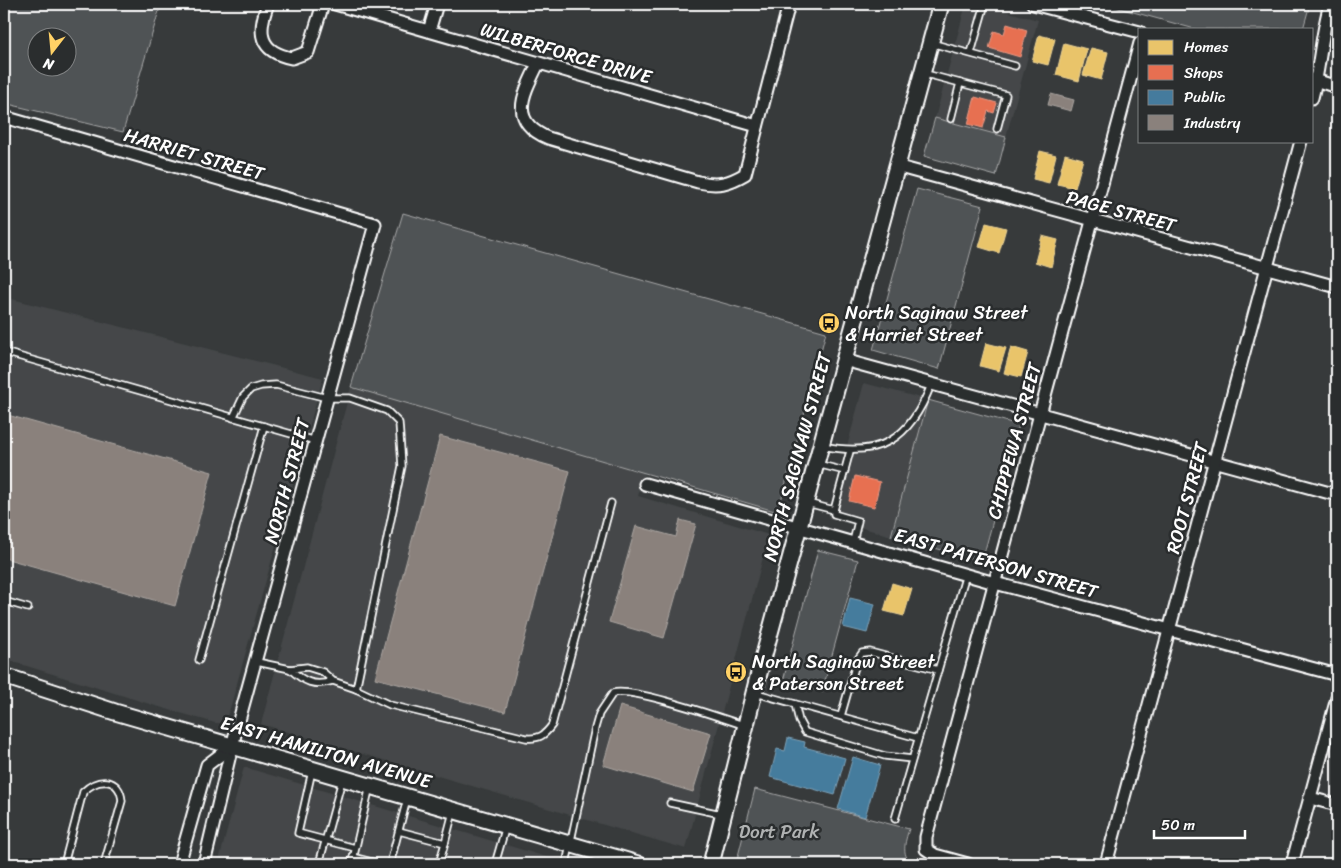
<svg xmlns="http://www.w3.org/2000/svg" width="1341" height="868" viewBox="0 0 1341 868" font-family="Sriracha,sans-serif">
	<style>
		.built { fill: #444748 }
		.green { fill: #505354; stroke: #a8a9aa; fill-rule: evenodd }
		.homes { fill: #e9c46a; stroke: #f0d697 }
		.shops { fill: #e76f51; stroke: #ee9a85 }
		.public { fill: #457b9d; stroke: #7da3ba }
		.industry { fill: #8a817c; stroke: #ada7a3 }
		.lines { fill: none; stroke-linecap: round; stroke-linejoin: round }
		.lane-casing { stroke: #fff; stroke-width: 9 }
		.street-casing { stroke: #fff; stroke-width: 15 }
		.secondary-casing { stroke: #fff; stroke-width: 19 }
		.lane { stroke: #2a2d2e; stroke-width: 5.5 }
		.street { stroke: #2a2d2e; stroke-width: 11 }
		.secondary { stroke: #2a2d2e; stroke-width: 15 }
		.labels { text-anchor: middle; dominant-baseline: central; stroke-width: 5; stroke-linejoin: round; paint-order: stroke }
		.street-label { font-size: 19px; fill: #fff; stroke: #2a2d2e }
		.poi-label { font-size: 19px; fill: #fff; stroke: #2a2d2e; text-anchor: start }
		.park-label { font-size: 19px; fill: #b0b2b2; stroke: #2a2d2e }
	</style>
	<rect width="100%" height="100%" fill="#373a3b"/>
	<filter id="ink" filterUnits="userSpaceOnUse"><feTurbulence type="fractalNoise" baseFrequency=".02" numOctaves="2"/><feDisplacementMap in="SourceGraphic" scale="10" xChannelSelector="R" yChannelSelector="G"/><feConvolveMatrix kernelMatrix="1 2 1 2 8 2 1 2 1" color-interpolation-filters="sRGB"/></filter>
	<g filter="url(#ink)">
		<g class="built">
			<path d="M966,4H979L1038,20L1006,137L935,118Z"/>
			<path d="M4,297L323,378L229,712L222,723H215L156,706L4,659Z"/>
			<path d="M864,383L928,400L891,536L828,518Z"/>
			<path d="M351,387L645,473L638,496L769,535L686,849L261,724Z"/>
			<path d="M244,767L570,864H218Z"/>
		</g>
		<g class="green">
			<path d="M4,4H161L123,132L4,103ZM38,38H68V68H38Z"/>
			<path d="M1104,4H1310L1303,29H1195Z"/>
			<path d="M935,118L1006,137L996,176L924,156Z"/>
			<path d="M917,189L983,206L939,369L873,350Z"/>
			<path d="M403,213L826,332L778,512L351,387Z"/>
			<path d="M928,400L1019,425L982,561L891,536Z"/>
			<path d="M818,550L858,560L822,692L783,681Z"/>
			<path d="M755,789L909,829C905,842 900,857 914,864H736Z"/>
		</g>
		<g class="homes">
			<path d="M1039,35L1055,39L1048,65L1032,61Z"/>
			<path d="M1064,43L1087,49L1079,81L1056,75Z"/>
			<path d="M1091,48L1108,52L1101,80L1083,75Z"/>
			<path d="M1040,151L1056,155L1049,183L1033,179Z"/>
			<path d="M1065,154L1083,159L1075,188L1057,184Z"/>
			<path d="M986,223L1006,228L999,253L979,247Z"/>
			<path d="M1042,236L1058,240L1051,267L1035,262Z"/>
			<path d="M986,343L1006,348L999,371L980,366Z"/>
			<path d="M1011,347L1028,352L1021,377L1004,373Z"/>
			<path d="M892,583L912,589L904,616L884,611Z"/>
		</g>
		<g class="shops">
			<path d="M1007,24L1027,30L1020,57L989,48L994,31L1004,34Z"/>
			<path d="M975,97L997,103L994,113L988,111L983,128L968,124Z"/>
			<path d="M855,476L880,482L874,507L849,501Z"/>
		</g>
		<g class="public">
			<path d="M850,598L875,604L867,633L843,627Z"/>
			<path d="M788,738L805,742L804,747L845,758L835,795L770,777L777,749L785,751Z"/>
			<path d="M853,757L880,765L865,817L838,809Z"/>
		</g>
		<g class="industry">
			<path d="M1051,94L1074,100L1071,111L1048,105Z"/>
			<path d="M4,414L212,472L175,606L4,558Z"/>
			<path d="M440,436L570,471L505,712L375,678Z"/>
			<path d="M680,520L696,524L664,638L609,622L636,526L676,537Z"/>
			<path d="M620,706L711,733L693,792L603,765Z"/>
		</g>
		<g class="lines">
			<g class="lane-casing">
				<g id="lane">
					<path d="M931,43L1015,66"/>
					<path d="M971,53L985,4"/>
					<path d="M922,73L1006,95L997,129"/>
					<path d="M951,119L960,83"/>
					<path d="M4,352L316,441"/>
					<path d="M233,418L243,397L251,389L261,386L276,385L327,398H350L387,411L399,423L402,466L356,689L333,681L323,672L307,667L290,669C304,682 314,687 333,681"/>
					<path d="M823,446C881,458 910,439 931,385"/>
					<path d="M850,451L834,510V514L858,521L853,542"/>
					<path d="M817,464L845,471"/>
					<path d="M807,503L834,510"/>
					<path d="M4,601L28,608"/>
					<path d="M199,660L264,426"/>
					<path d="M257,662L290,669"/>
					<path d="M356,689L390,705L526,738C539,739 544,736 552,725L611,503"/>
					<path d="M756,693L918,738"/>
					<path d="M795,704L799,721L805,732L885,756L912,759"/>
					<path d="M841,716L857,660L862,653L870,652L938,670"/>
					<path d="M312,771L298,833L355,848"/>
					<path d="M670,803L721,814"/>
					<path d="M895,819L966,574"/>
					<path d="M399,831L445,843L439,864"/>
					<path d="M445,843L453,812"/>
					<path d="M353,857L380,864"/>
					<path d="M64,864L83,792C98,777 120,777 122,801L104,864"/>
					<path d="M319,864L342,780"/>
					<path d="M352,864L370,786"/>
					<path d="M390,864L407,799"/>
					<path d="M495,864L506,826"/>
					<path d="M566,864L595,728L599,714L613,693C634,687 721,718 746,726"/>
				</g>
			</g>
			<g class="street-casing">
				<g id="street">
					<path d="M268,4C257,32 259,52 292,58L308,52L323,4"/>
					<path d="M335,4L757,126"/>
					<path d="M1033,4L1140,32"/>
					<path d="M429,31L437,4"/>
					<path d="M538,64C523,95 508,121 548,138L698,182C718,186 728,184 745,174L789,4"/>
					<path d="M1312,79L1337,87"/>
					<path d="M1312,98C1320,67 1321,35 1330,4"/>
					<path d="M4,117L375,224L232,746L204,864"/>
					<path d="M896,166L1337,287"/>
					<path d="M844,360L1337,495"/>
					<path d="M645,484L995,583L1337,675"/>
					<path d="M1310,798L1337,805"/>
					<path d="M179,864L207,765L232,746"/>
					<path d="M968,864L935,855L926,849V837L1140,43"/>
					<path d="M1106,864L1301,141"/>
					<path d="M1292,864L1337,698"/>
				</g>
			</g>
			<g class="secondary-casing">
				<g id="secondary">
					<path d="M4,676L115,712L638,864"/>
					<path d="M711,864L758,677L941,4"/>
				</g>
			</g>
			<use href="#lane" class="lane"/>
			<use href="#street" class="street"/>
			<use href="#secondary" class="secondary"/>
		</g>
	</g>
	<defs>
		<g id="bus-disc" transform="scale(1.125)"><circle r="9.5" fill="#ffd166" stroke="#2a2d2e"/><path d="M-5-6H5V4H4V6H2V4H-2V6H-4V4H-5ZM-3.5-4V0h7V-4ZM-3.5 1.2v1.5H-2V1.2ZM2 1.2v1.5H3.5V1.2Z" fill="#111"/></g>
	</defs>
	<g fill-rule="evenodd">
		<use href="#bus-disc" x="829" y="323"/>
		<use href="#bus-disc" x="736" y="672"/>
	</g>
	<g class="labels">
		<g class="street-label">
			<text transform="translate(566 53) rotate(16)">WILBERFORCE DRIVE</text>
			<text transform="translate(194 154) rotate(16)">HARRIET STREET</text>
			<text transform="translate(1121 211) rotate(15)">PAGE STREET</text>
			<text transform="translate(1014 441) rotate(-75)">CHIPPEWA STREET</text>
			<text transform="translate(797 457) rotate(-75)">NORTH SAGINAW STREET</text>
			<text transform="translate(287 481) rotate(-75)">NORTH STREET</text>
			<text transform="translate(1187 498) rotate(-75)">ROOT STREET</text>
			<text transform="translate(996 563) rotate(16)">EAST PATERSON STREET</text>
			<text transform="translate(326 752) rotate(16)">EAST HAMILTON AVENUE</text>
		</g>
		<g class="poi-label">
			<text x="845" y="312">North Saginaw Street<tspan x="845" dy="22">&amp; Harriet Street</tspan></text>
			<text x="752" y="661">North Saginaw Street<tspan x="752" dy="22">&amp; Paterson Street</tspan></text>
		</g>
		<g class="park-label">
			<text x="779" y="831">Dort Park</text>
		</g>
	</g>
	<rect width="1341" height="868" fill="none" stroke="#2a2d2e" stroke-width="20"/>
	<rect x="10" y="10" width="1321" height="848" fill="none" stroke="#fff" stroke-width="2" filter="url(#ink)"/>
	<rect x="1138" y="28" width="175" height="115" fill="#2a2d2e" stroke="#7f8182"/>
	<rect x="1148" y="40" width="25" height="15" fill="#e9c46a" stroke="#7f8182"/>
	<text x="1184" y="52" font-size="15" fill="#ffffff">Homes</text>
	<rect x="1148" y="65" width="25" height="15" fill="#e76f51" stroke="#7f8182"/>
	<text x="1184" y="78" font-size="15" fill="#ffffff">Shops</text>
	<rect x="1148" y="90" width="25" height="15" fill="#457b9d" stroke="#7f8182"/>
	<text x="1184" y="102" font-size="15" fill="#ffffff">Public</text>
	<rect x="1148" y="115" width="25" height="15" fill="#8a817c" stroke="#7f8182"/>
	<text x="1184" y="128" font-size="15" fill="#ffffff">Industry</text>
	<g transform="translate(52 52) rotate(196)"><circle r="24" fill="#2a2d2e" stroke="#7f8182"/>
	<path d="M0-4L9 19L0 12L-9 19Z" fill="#ffd166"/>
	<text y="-8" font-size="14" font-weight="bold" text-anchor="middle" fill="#ffffff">N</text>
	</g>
	<path d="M1154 830v8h91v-8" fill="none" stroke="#ffffff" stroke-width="2.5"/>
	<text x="1161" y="830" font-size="15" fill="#ffffff" stroke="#2a2d2e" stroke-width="4" paint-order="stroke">50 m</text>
</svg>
